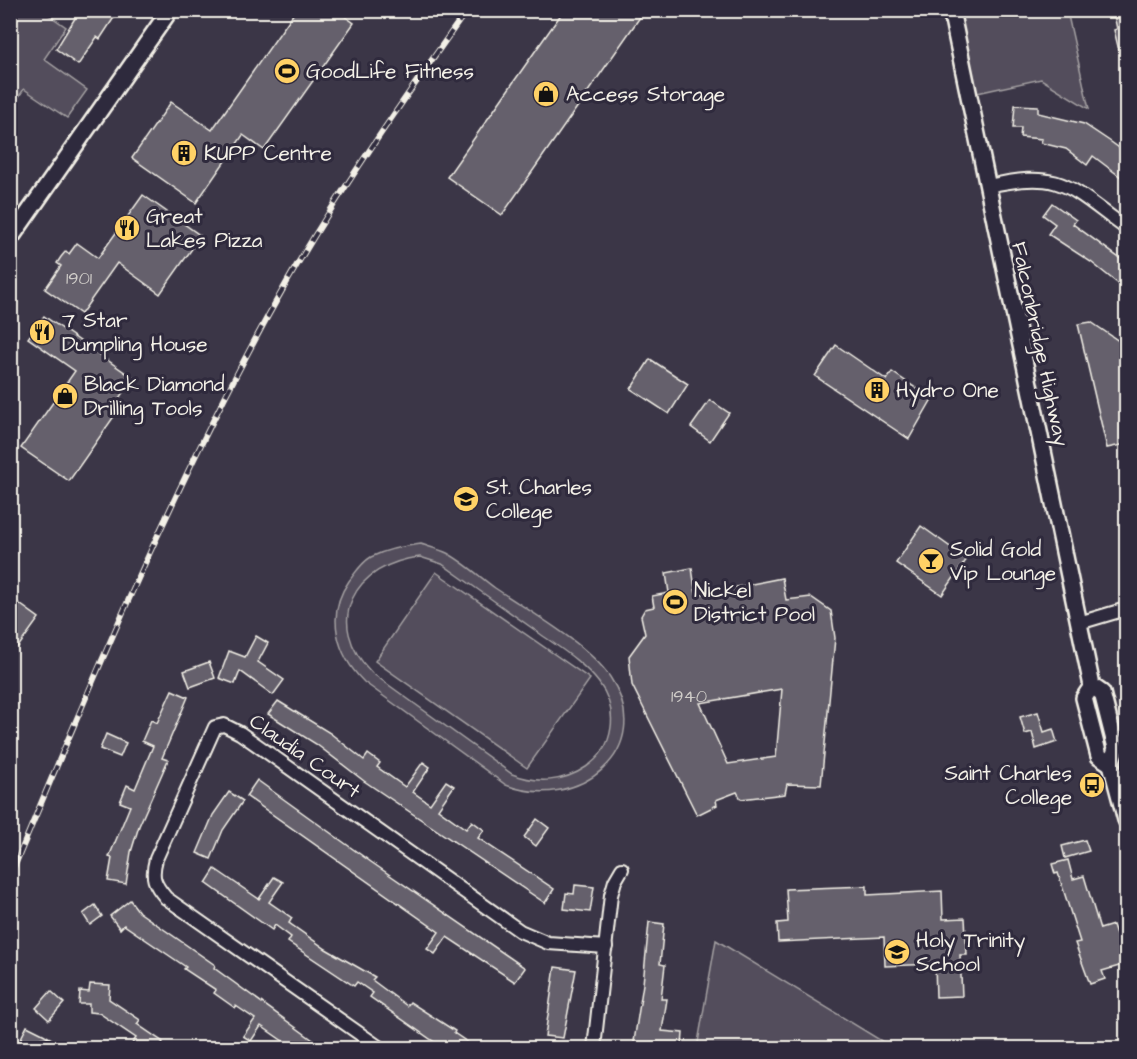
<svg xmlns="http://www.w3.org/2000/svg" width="1137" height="1059" viewBox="0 0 1137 1059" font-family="'Architects Daughter',sans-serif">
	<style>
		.green { fill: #534e5c; stroke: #a4a0a2; stroke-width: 1.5; fill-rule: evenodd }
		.building { fill: #65616c; stroke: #f4f1e8; stroke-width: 1.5; fill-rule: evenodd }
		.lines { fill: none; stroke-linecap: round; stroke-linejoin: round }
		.minor-casing { stroke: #f4f1e8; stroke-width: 16 }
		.major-casing { stroke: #f4f1e8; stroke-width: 20 }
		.minor { stroke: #2f2a3d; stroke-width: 12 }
		.major { stroke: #2f2a3d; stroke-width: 15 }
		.rail-casing { stroke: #f4f1e8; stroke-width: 6 }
		.rail { stroke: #2f2a3d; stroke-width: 4; stroke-dasharray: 11; stroke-linecap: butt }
		.labels { text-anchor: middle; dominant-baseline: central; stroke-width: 6; stroke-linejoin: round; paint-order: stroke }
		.number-label { font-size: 18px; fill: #d0cdc9 }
		.poi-label { font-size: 21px; fill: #f4f1e8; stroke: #2f2a3d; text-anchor: start }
		.street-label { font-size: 21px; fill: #f4f1e8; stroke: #2f2a3d }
	</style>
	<rect width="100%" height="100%" fill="#3b3647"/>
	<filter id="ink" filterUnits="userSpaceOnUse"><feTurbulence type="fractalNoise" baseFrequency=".0167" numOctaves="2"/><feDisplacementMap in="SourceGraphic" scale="12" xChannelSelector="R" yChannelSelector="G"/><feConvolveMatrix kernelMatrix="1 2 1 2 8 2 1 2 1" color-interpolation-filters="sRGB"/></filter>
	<g filter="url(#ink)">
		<g class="green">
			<path d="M11,10L43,11L66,27L44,59L87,90L67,118L24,89L11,108Z"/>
			<path d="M950,11H1067L1089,109L1041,79L968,95Z"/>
			<path d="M421,544C429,547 439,549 447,553C464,562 480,577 495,588C529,611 588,644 610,677C659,750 577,813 506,785L364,682C337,655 325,615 349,581C356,572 361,563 371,557C387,549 403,546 421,544ZM420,557L442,564C474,587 507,610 539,633C560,648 583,662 599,683C619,710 615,748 586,767C564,782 537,784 512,774L372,673C322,622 354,564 420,557Z"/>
			<path d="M436,572L590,679L527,768L375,661Z"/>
			<path d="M716,940L893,1048H697Z"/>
		</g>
		<g class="building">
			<path d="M80,10H119L100,39L97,37L78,65L56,49Z"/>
			<path d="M296,10H336L354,23L264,150L243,135L196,203L132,158L171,102L212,130Z"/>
			<path d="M564,10H645L502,215L447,177Z"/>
			<path d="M1113,10H1126V66L1123,67L1114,30L1117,29Z"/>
			<path d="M1015,105L1038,106V113L1084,124L1111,142L1126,153V181L1093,156L1087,165L1066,149L1041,143L1042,139L1020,137L1021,128H1013Z"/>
			<path d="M143,195L201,236L160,294L117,263L81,314L45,289L61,266L57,263L61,257L66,251L69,254L77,243L98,258Z"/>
			<path d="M1052,203L1076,220L1073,224L1126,263V290L1091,262L1048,234L1055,224L1043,215Z"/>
			<path d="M44,316L133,378L117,401L122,405L69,481L21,448L75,371L28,338Z"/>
			<path d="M1091,322L1126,346V444L1107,448L1078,324Z"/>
			<path d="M836,345L887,380L892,372L932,399L909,439L815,376Z"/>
			<path d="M650,359L688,384L669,414L631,389Z"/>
			<path d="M710,400L729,413L710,441L691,427Z"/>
			<path d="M921,526L967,559L942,595L896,563Z"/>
			<path d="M692,568L696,595L782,578L786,600L811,597L831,611L835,638L821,785L787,784L785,794L741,799L737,792L716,800L717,805L697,815L632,685L629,656L645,634L641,616L645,609L654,607L652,596L669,593L666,573ZM782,689L776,757L728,764L700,703Z"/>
			<path d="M10,597L39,618L18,647L10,642Z"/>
			<path d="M256,636L268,643L258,662L284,680L273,695L240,671L235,684L219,678L229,651L245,657Z"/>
			<path d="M209,662L215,678L190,687L184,671Z"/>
			<path d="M172,690L188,697L162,758L168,760L139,826L131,852L126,884L108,881L112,858L109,857L130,806L120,802L127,785L135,789L153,746L142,741L151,720L157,723Z"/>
			<path d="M278,701L330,733L364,760L368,754L380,763L377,767L405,787L423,762L430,767L413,792L430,804L446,781L454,786L438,809L466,829L472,821L484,830L478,838L554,889L545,903L364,781L316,744L268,714Z"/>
			<path d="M1038,712L1044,732L1053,729L1057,742L1036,749L1032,732L1025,734L1020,717Z"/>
			<path d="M106,734L126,743L120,757L100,749Z"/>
			<path d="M257,780L371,862L525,968L515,982L447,937L435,954L427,949L439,932L246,796Z"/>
			<path d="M229,792L243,801L223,830L211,859L197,853L213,815Z"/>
			<path d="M537,819L549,828L536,846L524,837Z"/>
			<path d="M1085,840L1089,851L1065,858L1062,846Z"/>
			<path d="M1068,860L1073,879L1084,876L1100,929L1113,925L1126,964L1102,971L1105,979L1090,984L1075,943L1080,942L1058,873L1055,874L1052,864Z"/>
			<path d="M215,869L259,899L274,877L283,882L269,902L292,918L289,923L326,949L375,977L372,980L407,1006L410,1002L455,1031L454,1033L476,1048H443L370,997L373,993L357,982L354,986L288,942L291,937L275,925L272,930L206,883Z"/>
			<path d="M575,885L594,887L590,912L564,909L566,893L574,894Z"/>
			<path d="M867,886V895L942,891L943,919L965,918L967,955H960L962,996L936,997L935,964L885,966L884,937L778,942L777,923L788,922L786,889Z"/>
			<path d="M130,900L139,912L215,965L214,968L313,1040L311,1042L320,1048H293L261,1026L251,1041L243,1036L255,1019L236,1006L235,1008L214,993L216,990L184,969L186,967L124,925L120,929L110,916Z"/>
			<path d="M95,905L102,916L90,925L83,914Z"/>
			<path d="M649,922L664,924L660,964L665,965L661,999H667L662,1031L683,1033L682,1046L651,1042L650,1048H633L643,984Z"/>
			<path d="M555,967L576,970L563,1038L545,1036Z"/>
			<path d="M90,984L110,985L109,999L140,1020L137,1024L163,1042L159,1048H129L136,1038L99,1013L89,1012V1004H79L80,991L89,992Z"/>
			<path d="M51,991L64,1003L49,1020L36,1008Z"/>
			<path d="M27,1026L43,1034L50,1038H41L36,1048H16Z"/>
		</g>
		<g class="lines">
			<g class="minor-casing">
				<g id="minor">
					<path d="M988,186C1062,169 1069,187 1126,228"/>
					<path d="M1079,623L1126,609"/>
					<path d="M380,1048L166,898C154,884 151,877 156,859L215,727L224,725L240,733L520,931L548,943L606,947"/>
					<path d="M594,1048L611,895L615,881L622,869"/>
				</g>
			</g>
			<g class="major-casing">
				<g id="major">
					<path d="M951,10L1092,686L1102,693L1116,748L1111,764L1126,820"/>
					<path d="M10,239L170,10"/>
					<path d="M1092,686L1084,698L1099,756L1111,764"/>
				</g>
			</g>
			<use href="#minor" class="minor"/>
			<use href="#major" class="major"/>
			<g class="rail-casing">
				<path id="rail" d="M10,877C95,675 178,473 287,282C341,188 404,99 467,10"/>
			</g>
			<use href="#rail" class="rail"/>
		</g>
	</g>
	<defs>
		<g id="stadium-disc" transform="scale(1.35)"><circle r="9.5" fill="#ffd166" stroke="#2f2a3d"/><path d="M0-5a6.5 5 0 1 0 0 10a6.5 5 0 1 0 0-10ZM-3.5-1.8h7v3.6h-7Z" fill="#111"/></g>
		<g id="shop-disc" transform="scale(1.35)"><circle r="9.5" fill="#ffd166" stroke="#2f2a3d"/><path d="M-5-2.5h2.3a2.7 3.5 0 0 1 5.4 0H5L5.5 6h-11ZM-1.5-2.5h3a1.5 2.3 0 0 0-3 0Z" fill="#111"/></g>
		<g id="building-disc" transform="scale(1.35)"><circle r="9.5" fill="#ffd166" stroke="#2f2a3d"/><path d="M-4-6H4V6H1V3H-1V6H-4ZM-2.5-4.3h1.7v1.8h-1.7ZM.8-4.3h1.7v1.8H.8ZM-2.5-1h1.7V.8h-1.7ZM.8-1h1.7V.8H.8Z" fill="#111"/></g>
		<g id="restaurant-disc" transform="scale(1.35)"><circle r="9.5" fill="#ffd166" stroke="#2f2a3d"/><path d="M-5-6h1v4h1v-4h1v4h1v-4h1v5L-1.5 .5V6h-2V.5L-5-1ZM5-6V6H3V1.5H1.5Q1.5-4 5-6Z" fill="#111"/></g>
		<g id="school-disc" transform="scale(1.35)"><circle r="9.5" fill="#ffd166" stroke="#2f2a3d"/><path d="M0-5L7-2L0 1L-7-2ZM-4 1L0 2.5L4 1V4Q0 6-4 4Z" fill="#111"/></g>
		<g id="bar-disc" transform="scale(1.35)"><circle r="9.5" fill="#ffd166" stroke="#2f2a3d"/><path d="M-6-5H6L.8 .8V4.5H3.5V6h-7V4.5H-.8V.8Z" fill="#111"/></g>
		<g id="bus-disc" transform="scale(1.35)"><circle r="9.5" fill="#ffd166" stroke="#2f2a3d"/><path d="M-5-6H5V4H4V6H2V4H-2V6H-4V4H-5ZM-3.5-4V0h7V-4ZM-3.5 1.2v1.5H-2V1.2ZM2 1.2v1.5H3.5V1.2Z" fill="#111"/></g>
	</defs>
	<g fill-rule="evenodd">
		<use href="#stadium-disc" x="287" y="71"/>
		<use href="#shop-disc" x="546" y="94"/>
		<use href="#building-disc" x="184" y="153"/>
		<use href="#restaurant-disc" x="127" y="228"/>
		<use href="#restaurant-disc" x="42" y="332"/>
		<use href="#building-disc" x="877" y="390"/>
		<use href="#shop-disc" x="65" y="396"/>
		<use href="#school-disc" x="466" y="499"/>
		<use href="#bar-disc" x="931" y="561"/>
		<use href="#stadium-disc" x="675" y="602"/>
		<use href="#bus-disc" x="1092" y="785"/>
		<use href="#school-disc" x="897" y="952"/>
	</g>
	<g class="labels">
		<g class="number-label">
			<text x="79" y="278">1901</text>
			<text x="689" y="696">1940</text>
		</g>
		<g class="poi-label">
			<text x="306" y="71">GoodLife Fitness</text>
			<text x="566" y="94">Access Storage</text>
			<text x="204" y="153">KUPP Centre</text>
			<text x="146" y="216">Great<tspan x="146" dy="24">Lakes Pizza</tspan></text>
			<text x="62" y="320">7 Star<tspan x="62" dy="24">Dumpling House</tspan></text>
			<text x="84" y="384">Black Diamond<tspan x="84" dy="24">Drilling Tools</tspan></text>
			<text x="896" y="390">Hydro One</text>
			<text x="486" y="487">St. Charles<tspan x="486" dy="24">College</tspan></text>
			<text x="950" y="549">Solid Gold<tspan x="950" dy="24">Vip Lounge</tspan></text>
			<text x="694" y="590">Nickel<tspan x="694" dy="24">District Pool</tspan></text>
			<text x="1072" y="773" text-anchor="end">Saint Charles<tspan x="1072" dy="24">College</tspan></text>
			<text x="916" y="940">Holy Trinity<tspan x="916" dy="24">School</tspan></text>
		</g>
		<g class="street-label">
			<text transform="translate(1040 344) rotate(78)">Falconbridge Highway</text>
			<text transform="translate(305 756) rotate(35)">Claudia Court</text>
		</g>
	</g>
	<rect width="1137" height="1059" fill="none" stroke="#2f2a3d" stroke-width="36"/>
	<rect x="18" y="18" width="1101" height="1023" fill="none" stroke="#f4f1e8" stroke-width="2" filter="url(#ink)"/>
</svg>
